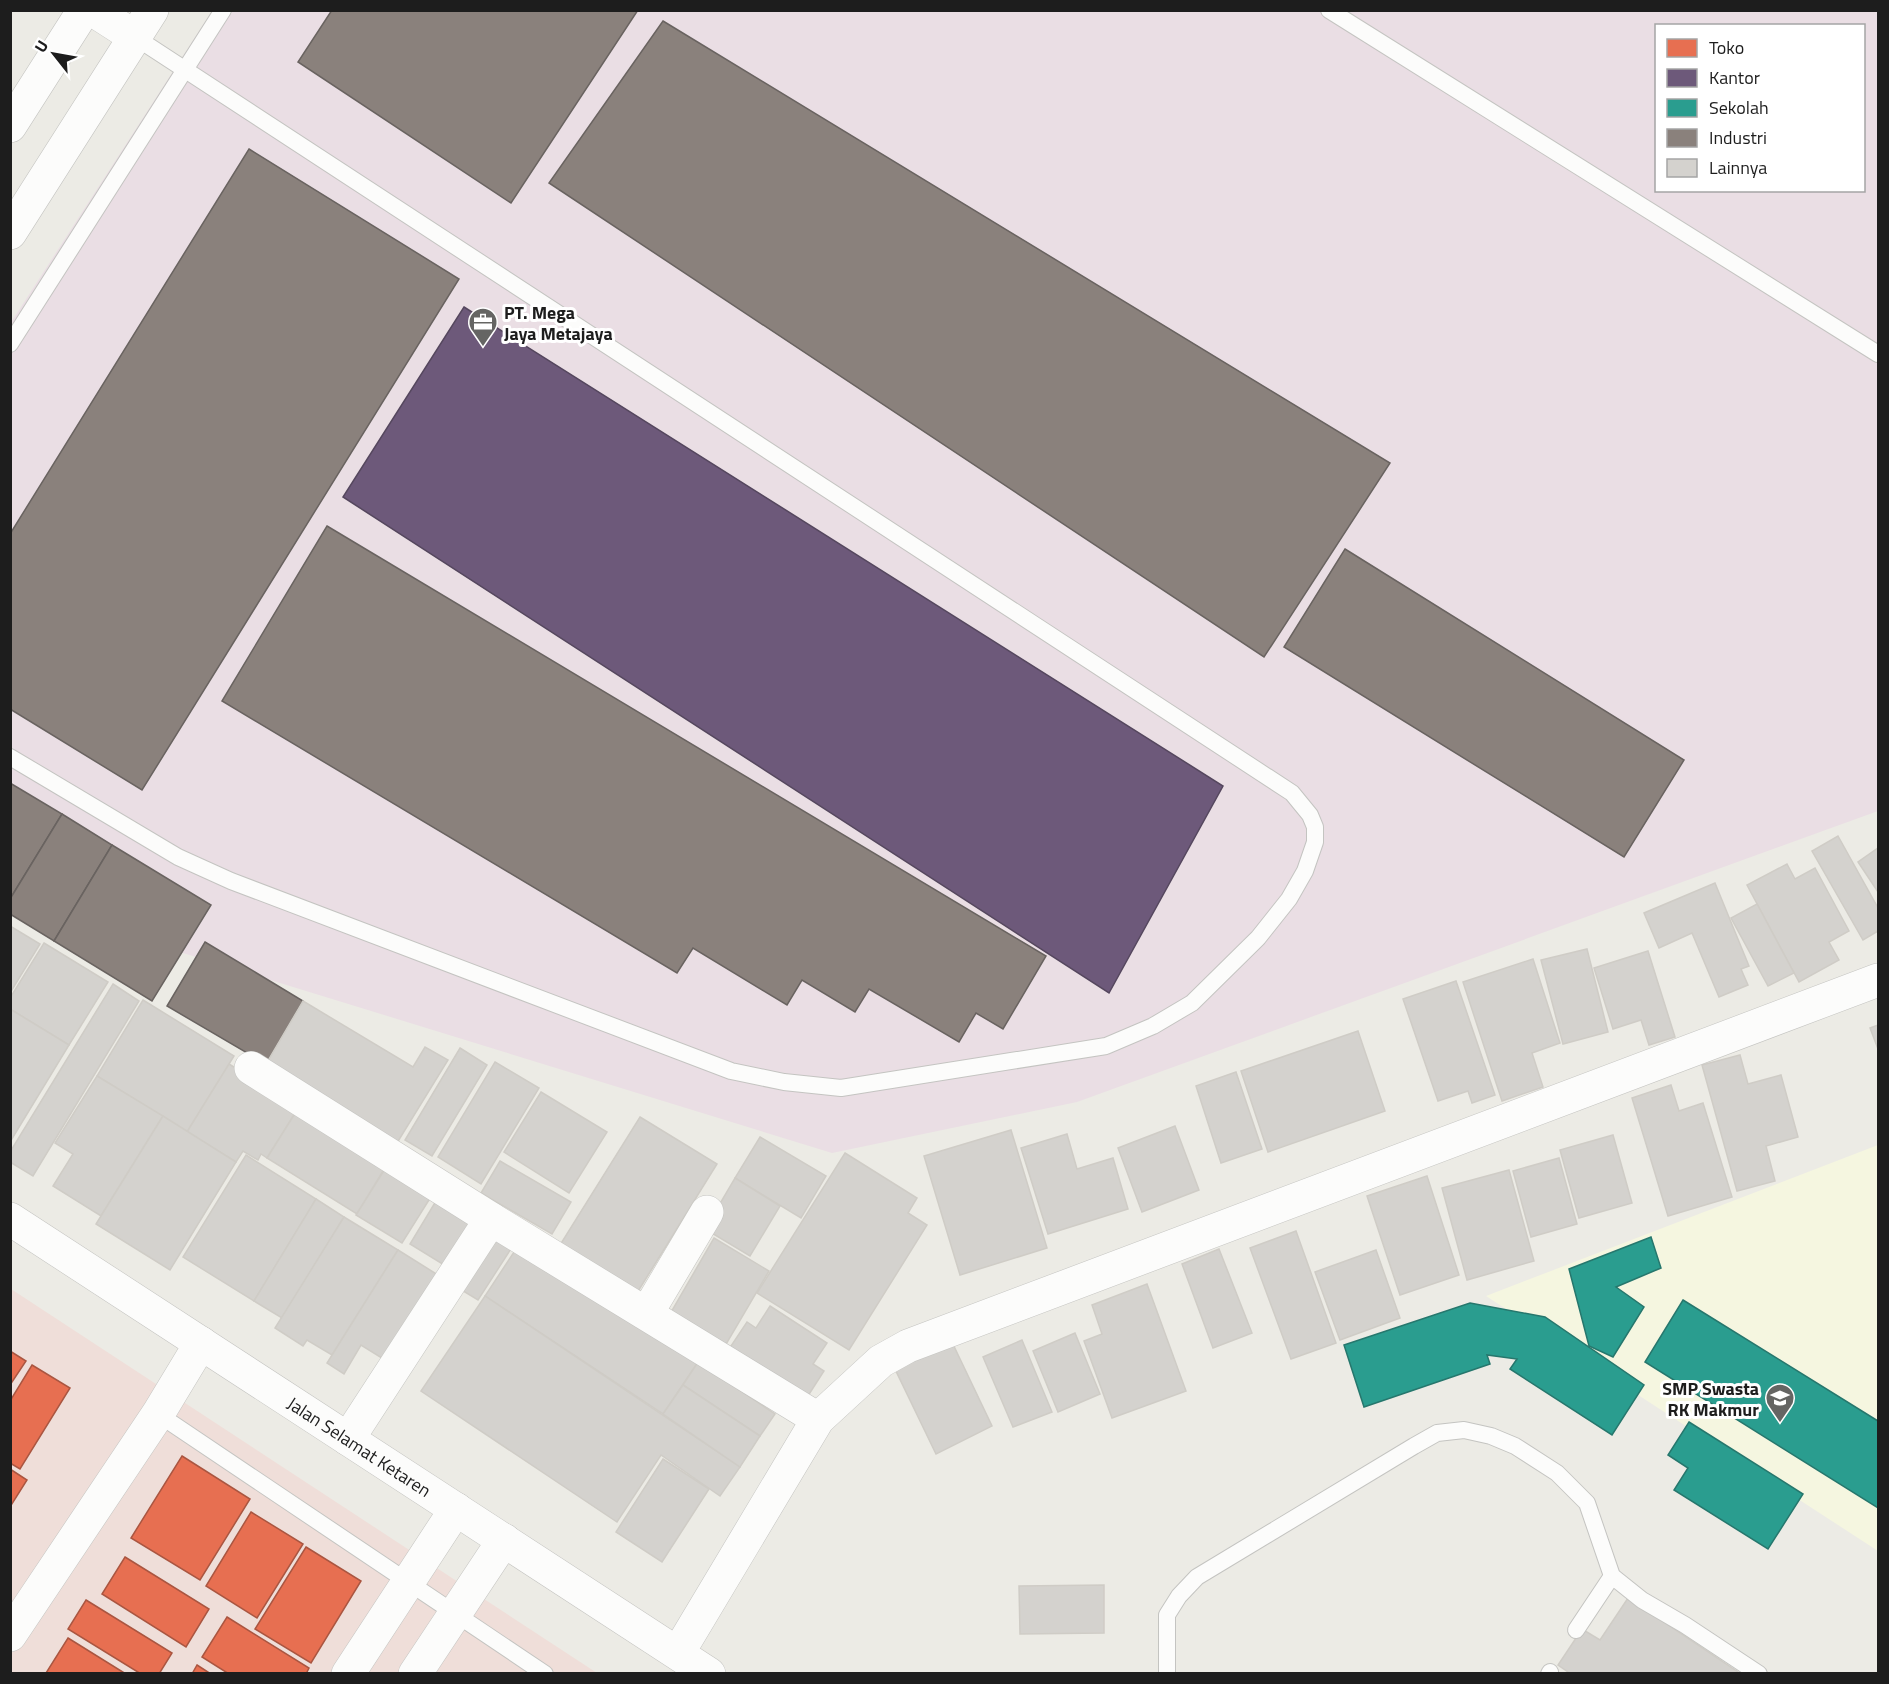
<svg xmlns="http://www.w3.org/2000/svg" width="1889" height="1684" viewBox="0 0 1889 1684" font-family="'Titillium Web',sans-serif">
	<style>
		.commercial { fill: #efded9 }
		.industrial { fill: #eadee4; fill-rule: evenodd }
		.education { fill: #f5f6e0 }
		.shops { fill: #e76f51; stroke: #aa5641; stroke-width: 1.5 }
		.offices { fill: #6d597a; stroke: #55475e; stroke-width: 1.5 }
		.schools { fill: #2a9d8f; stroke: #26776d; stroke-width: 1.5 }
		.industry { fill: #8a817c; stroke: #696360; stroke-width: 1.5 }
		.building { fill: #d4d2ce; stroke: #cfccc6; stroke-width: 1.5 }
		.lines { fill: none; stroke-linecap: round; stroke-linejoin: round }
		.service-casing { stroke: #c4c4c1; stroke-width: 18 }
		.minor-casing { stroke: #c4c4c1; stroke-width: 34 }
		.tertiary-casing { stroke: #c4c4c1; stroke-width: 34 }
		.service { stroke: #fcfcfb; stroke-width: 16 }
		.minor { stroke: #fcfcfb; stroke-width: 33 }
		.tertiary { stroke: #fcfcfb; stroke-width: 33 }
		.labels { text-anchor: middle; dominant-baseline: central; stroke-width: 6; stroke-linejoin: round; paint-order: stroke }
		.poi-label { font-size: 18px; font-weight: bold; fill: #1d1d1d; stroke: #fff; text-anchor: start }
		.street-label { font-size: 18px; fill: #1d1d1d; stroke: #fff }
	</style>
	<rect width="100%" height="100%" fill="#ecebe5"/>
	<path class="commercial" d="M11,1289L597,1673H11Z"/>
	<path class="industrial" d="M212,11H1878V811L1077,1102L832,1153L11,900L10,324ZM1656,26H1864V190H1656Z"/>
	<path class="education" d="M1878,1145V1551L1486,1296Z"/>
	<g class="shops">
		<path d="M10,1351L26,1361L10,1385Z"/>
		<path d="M32,1365L70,1388L20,1469L10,1463V1401Z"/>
		<path d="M182,1456L250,1499L200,1580L131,1538Z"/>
		<path d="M10,1469L27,1480L10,1507Z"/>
		<path d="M251,1512L303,1544L257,1618L206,1586Z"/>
		<path d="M306,1547L361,1581L311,1663L255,1629Z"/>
		<path d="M125,1557L209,1609L186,1647L102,1594Z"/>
		<path d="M86,1600L172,1653L159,1674H141L68,1629Z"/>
		<path d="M227,1617L309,1668L306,1674H229L202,1657Z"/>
		<path d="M68,1638L126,1674L46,1673Z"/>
		<path d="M197,1665L211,1674H192Z"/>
	</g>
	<path class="offices" d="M464,307L1223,786L1109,993L343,497Z"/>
	<g class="schools">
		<path d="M1651,1237L1661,1268L1616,1287L1644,1307L1613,1357L1589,1346L1569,1269Z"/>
		<path d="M1683,1300L1878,1421V1508L1645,1362Z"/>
		<path d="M1470,1303L1545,1317L1644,1385L1612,1435L1510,1369L1517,1359L1487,1355L1490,1364L1364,1407L1344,1345Z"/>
		<path d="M1689,1422L1803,1494L1768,1549L1674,1490L1688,1468L1668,1455Z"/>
	</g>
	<g class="industry">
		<path d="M332,10H638L511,203L298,62Z"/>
		<path d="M663,21L1390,463L1264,657L549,183Z"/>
		<path d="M249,149L459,279L142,790L10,709V534Z"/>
		<path d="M327,526L1046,956L1003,1029L976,1013L959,1042L869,989L855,1012L802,980L787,1005L693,948L677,973L222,701Z"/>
		<path d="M1345,549L1684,760L1624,857L1284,647Z"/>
		<path d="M10,783L62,814L10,899Z"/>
		<path d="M62,814L112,845L54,941L10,914V899Z"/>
		<path d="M112,845L211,905L152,1001L54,941Z"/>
		<path d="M205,942L303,1001L266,1064L167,1006Z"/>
	</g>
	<g class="building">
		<path d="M1838,836L1878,908V931L1863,940L1812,851Z"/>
		<path d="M1878,848V892L1858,862Z"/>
		<path d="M1787,864L1795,879L1815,868L1849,931L1829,942L1839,960L1799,982L1747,885Z"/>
		<path d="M1715,883L1749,966L1741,969L1748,985L1719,997L1692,933L1659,948L1644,913Z"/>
		<path d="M1757,904L1794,973L1768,986L1731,918Z"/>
		<path d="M10,926L40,944L10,993Z"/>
		<path d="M44,943L108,982L69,1045L10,1009V998Z"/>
		<path d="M1587,949L1608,1032L1563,1044L1541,960Z"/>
		<path d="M1648,951L1675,1037L1649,1045L1641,1020L1613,1029L1594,968Z"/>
		<path d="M1533,959L1560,1043L1532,1053L1543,1087L1502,1101L1463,982Z"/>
		<path d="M1456,981L1495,1095L1472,1103L1468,1091L1438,1101L1403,999Z"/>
		<path d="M113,984L139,1001L33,1176L10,1162V1152Z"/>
		<path d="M143,1000L234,1056L187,1132L97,1076Z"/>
		<path d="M303,1001L413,1067L425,1047L448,1060L397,1143L266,1064Z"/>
		<path d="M10,1009L69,1045L10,1142Z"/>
		<path d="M1878,1025V1049L1870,1028Z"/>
		<path d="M1358,1031L1385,1111L1268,1152L1241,1071Z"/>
		<path d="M460,1048L487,1065L432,1156L405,1140Z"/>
		<path d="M1740,1055L1748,1084L1781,1075L1798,1137L1766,1146L1775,1181L1737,1191L1702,1065Z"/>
		<path d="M495,1062L539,1088L481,1184L438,1157Z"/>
		<path d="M229,1064L299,1107L267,1158L261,1154L258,1160L243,1151L236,1162L187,1132Z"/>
		<path d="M1236,1072L1262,1149L1221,1163L1196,1086Z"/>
		<path d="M97,1076L163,1116L101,1216L53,1186L73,1154L55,1143Z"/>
		<path d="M1671,1085L1679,1111L1703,1103L1732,1197L1668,1216L1632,1098Z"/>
		<path d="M541,1092L607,1132L569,1193L504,1152Z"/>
		<path d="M299,1107L388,1163L357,1214L267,1158Z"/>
		<path d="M163,1116L236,1162L170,1270L96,1224Z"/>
		<path d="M640,1117L717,1164L637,1293L560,1245Z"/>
		<path d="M1175,1126L1199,1190L1142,1212L1118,1148Z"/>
		<path d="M1011,1130L1047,1248L960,1275L924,1156Z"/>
		<path d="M1067,1134L1077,1169L1113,1158L1128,1209L1048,1234L1021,1148Z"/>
		<path d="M1613,1135L1632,1203L1579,1218L1560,1150Z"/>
		<path d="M760,1137L826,1176L801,1218L735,1178Z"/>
		<path d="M845,1153L917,1198L908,1213L927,1225L849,1350L757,1293Z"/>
		<path d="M246,1155L316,1199L254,1301L183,1257Z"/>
		<path d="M1559,1158L1577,1224L1531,1237L1513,1171Z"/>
		<path d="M500,1161L571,1202L552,1234L481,1193Z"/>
		<path d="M388,1164L434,1192L402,1243L356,1215Z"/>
		<path d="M1509,1170L1534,1261L1467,1280L1442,1188Z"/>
		<path d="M1427,1176L1459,1275L1400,1295L1367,1196Z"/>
		<path d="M735,1178L780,1206L750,1256L705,1229Z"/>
		<path d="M439,1196L479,1221L449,1268L410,1244Z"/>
		<path d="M316,1199L344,1217L282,1318L254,1301Z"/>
		<path d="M344,1217L398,1250L332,1355L307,1340L303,1346L275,1328Z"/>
		<path d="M493,1227L516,1241L478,1300L455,1286Z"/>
		<path d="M1296,1231L1336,1343L1291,1359L1250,1248Z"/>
		<path d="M714,1238L769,1271L725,1346L670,1314Z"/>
		<path d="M520,1243L698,1362L663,1414L485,1296Z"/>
		<path d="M1219,1249L1252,1333L1213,1348L1182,1264Z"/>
		<path d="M398,1250L446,1280L393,1365L361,1345L344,1374L327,1363Z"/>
		<path d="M1376,1250L1400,1318L1340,1340L1315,1272Z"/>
		<path d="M1147,1284L1186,1391L1112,1418L1084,1341L1102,1334L1092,1305Z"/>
		<path d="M485,1296L740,1467L720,1496L661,1455L617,1522L421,1391Z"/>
		<path d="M770,1306L827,1343L813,1364L824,1371L806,1399L729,1349L747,1322L756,1328Z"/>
		<path d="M1075,1333L1100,1394L1058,1412L1033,1351Z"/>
		<path d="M951,1340L992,1426L936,1454L894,1367Z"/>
		<path d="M1022,1340L1052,1412L1013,1427L983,1357Z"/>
		<path d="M698,1362L775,1414L760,1436L683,1385Z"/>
		<path d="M683,1385L760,1436L740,1467L663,1414Z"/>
		<path d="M663,1459L709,1489L662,1562L616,1532Z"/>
		<path d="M1104,1585V1633L1020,1634L1019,1586Z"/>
		<path d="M1628,1598L1741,1674H1571L1558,1665L1582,1629L1600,1640Z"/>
	</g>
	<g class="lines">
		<g class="service-casing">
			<g id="service">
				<path d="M1329,10L1878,354"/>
				<path d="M10,344L223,10"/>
				<path d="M10,757L178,857L231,881L731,1071L784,1082L841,1088L1106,1046L1153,1026L1192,1003L1258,938L1289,899L1305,871L1315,842V827L1310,815L1292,793L135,37"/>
				<path d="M158,1414L545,1674"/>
				<path d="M1576,1630L1612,1576"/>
				<path d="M1167,1674V1615L1179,1596L1197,1577L1414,1446L1437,1433L1464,1430L1491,1436L1515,1446L1557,1473L1587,1503L1612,1576L1642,1600L1685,1625L1759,1674"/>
				<path d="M1549,1674L1550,1672"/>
			</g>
		</g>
		<g class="minor-casing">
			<g id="minor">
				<path d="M251,1068L491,1219L818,1419"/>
				<path d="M647,1313L707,1212"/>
				<path d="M348,1439L491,1219"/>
				<path d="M10,1635L158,1414L201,1343"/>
				<path d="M678,1653L818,1419L881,1361L908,1346L1878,980"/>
				<path d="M348,1674L456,1509"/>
				<path d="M415,1674L504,1540"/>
			</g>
		</g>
		<g class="tertiary-casing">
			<g id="tertiary">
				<path d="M93,10L135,37"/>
				<path d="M10,126L84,10"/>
				<path d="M10,233L152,10"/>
				<path id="s1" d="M10,1219L709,1674"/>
			</g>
		</g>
		<use href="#service" class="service"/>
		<use href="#minor" class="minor"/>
		<use href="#tertiary" class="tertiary"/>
	</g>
	<defs>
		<g id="office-pin" transform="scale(1.5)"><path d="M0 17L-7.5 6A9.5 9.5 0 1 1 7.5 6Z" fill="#656563" stroke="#fff"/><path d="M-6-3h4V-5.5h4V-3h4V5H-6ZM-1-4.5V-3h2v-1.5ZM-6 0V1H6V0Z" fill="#fff"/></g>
		<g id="school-pin" transform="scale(1.5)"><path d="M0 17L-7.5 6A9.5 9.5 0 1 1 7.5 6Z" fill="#656563" stroke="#fff"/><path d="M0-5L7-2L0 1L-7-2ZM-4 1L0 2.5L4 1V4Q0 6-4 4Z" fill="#fff"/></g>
	</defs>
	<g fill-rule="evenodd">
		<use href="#office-pin" x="483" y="322"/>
		<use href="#school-pin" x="1780" y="1398"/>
	</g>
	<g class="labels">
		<g class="poi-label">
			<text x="504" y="312">PT. Mega<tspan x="504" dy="21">Jaya Metajaya</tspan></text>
			<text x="1759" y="1388" text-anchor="end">SMP Swasta<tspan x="1759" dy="21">RK Makmur</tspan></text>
		</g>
		<g class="street-label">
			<text stroke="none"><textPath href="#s1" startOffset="417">Jalan Selamat Ketaren</textPath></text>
		</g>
	</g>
	<rect width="1889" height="1684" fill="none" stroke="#1d1d1d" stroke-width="24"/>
	<rect x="1655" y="24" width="210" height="168" fill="#ffffff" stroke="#a5a5a5" stroke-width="1.5"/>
	<rect x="1667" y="39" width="30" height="18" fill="#e76f51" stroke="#a5a5a5" stroke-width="1.5"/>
	<text x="1709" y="54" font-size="18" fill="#1d1d1d">Toko</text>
	<rect x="1667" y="69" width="30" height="18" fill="#6d597a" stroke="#a5a5a5" stroke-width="1.5"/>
	<text x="1709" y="84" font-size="18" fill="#1d1d1d">Kantor</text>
	<rect x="1667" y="99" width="30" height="18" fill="#2a9d8f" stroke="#a5a5a5" stroke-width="1.5"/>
	<text x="1709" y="114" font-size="18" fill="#1d1d1d">Sekolah</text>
	<rect x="1667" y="129" width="30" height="18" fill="#8a817c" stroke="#a5a5a5" stroke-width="1.5"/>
	<text x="1709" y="144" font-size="18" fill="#1d1d1d">Industri</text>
	<rect x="1667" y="159" width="30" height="18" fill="#d4d2ce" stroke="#a5a5a5" stroke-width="1.5"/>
	<text x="1709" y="174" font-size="18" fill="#1d1d1d">Lainnya</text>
	<g transform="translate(54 54) rotate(301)" stroke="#ffffff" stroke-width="4.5" paint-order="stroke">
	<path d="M0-4.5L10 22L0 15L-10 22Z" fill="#1d1d1d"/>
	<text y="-9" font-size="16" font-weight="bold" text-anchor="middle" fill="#1d1d1d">U</text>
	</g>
</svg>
